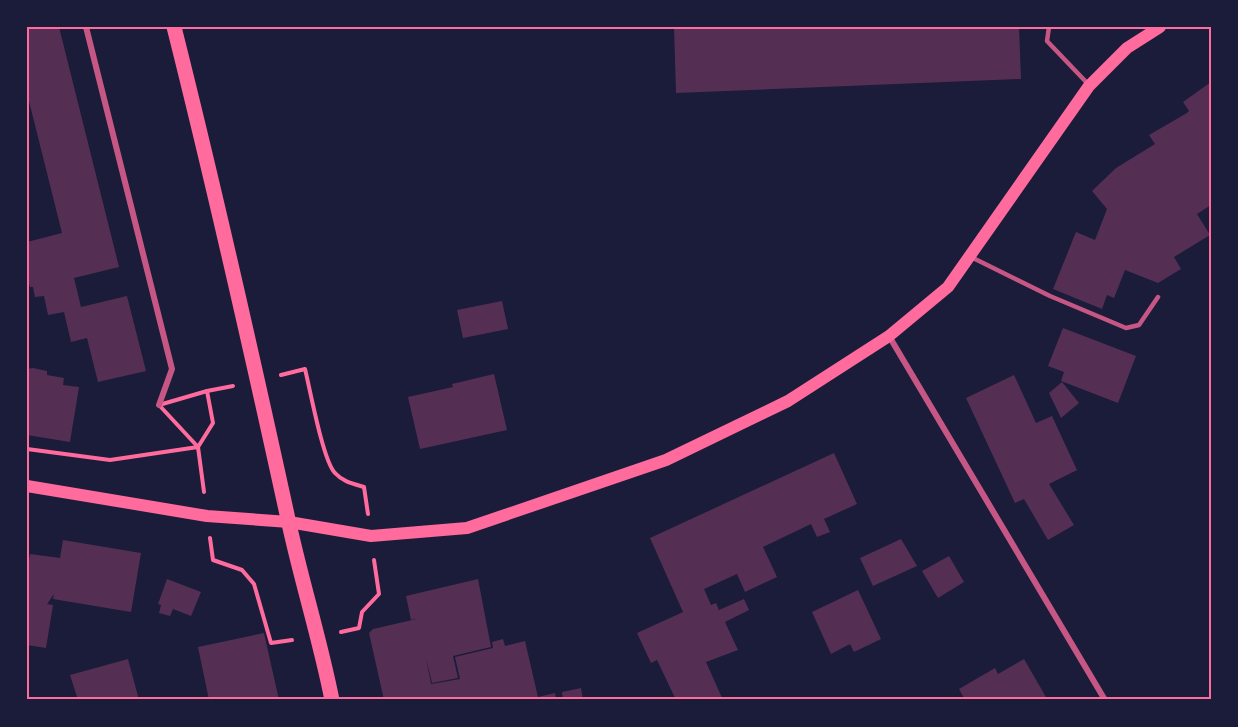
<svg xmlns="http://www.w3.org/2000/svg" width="1238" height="727" viewBox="0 0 1238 727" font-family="'Exo 2',sans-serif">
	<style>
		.building { fill: #542f53 }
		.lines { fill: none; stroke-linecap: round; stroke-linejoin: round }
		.path { stroke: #ff6b9d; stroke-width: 4 }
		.service { stroke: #c65784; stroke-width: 4.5 }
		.minor { stroke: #c65784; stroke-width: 6 }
		.secondary { stroke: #ff6b9d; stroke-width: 12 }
		.primary { stroke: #ff6b9d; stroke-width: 15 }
		.neatline { fill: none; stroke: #ff6b9d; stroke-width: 2 }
	</style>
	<rect width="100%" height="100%" fill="#1b1b3a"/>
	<g class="building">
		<path d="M27,27H59L119,267L74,278L81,307L127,296L146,371L98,382L87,338L71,342L64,312L48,315L44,296L35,297L33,287H30L27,276V242L62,233L27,93Z"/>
		<path d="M674,27H1019L1021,79L676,93Z"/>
		<path d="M1211,82V205L1197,214L1210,235L1174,257L1181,269L1158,283L1125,270L1114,298L1107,295L1102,309L1053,289L1076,232L1095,240L1107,209L1092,191L1116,168L1155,144L1149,135L1187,113L1189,111L1183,102Z"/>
		<path d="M502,301L508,329L463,338L457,310Z"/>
		<path d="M1063,328L1136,356L1118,403L1061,381L1064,372L1048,366Z"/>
		<path d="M33,368L47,371V375L64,378L63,385L79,387L70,442L27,435V369Z"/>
		<path d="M494,374L507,430L420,449L408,397L453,387L452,384Z"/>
		<path d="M1014,375L1036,423L1052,416L1077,470L1049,484L1074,525L1048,540L1024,499L1015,503L966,398Z"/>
		<path d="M1062,382L1079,403L1061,418L1049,393Z"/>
		<path d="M834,453L857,504L824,519L830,532L817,537L811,524L763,547L777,577L745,592L737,574L704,589L711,605L716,603L719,610L744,599L749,610L725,622L738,650L706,662L723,700H676L657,660L651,663L637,633L683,612L650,538Z"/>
		<path d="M901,539L917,566L873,586L860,558Z"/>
		<path d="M63,540L141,553L131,612L53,599L54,594L47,604L53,605L46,648L27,645V573L30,554L60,558Z"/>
		<path d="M949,556L964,582L938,598L922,571Z"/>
		<path d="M167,579L201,592L191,616L173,609L170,616L159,613L161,605L158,604Z"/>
		<path d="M478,579L491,647L453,656L458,678L432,683L426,658L431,684L460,679L455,657L493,648L492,642L503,639L505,646L525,641L538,697L555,693L556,700H384L369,633L373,629L421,618L411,620L406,596Z"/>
		<path d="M858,590L881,639L854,652L850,644L831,654L812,612Z"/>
		<path d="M264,633L279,700H209L198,647Z"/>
		<path d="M128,659L139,700H78L70,675Z"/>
		<path d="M1024,659L1046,697L1041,700H965L959,689L995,668L998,674Z"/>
		<path d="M581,688L583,700H563L562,692Z"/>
	</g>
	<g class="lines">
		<g class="path">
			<path d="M281,375L305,369C310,389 323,461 335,473C343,482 354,484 364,487L368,514"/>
			<path d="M207,391L233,386"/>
			<path d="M207,391L213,423L198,447L159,405Z"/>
			<path d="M27,449L110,460L198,447L204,492"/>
			<path d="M210,538L213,560L242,570L254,584L271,643L292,640"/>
			<path d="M341,632L359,628L362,612L379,594L374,560"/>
		</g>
		<g class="service">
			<path d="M1049,27L1047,41L1089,85"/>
			<path d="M971,257L1050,296L1126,328L1139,325L1158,297"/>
		</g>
		<g class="minor">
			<path d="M86,27L172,369L159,405"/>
			<path d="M889,336L1105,700"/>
		</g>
		<path class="secondary" d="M27,486L207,516L289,522L371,536L467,528L666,460L788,401L889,336L948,287L1089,86L1127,48L1160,27"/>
		<path class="primary" d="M174,27C215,190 252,354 288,519C301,580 320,639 332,700"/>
	</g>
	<rect width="1238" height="727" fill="none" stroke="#1b1b3a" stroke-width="57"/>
	<rect x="28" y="28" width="1182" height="670" class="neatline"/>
</svg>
